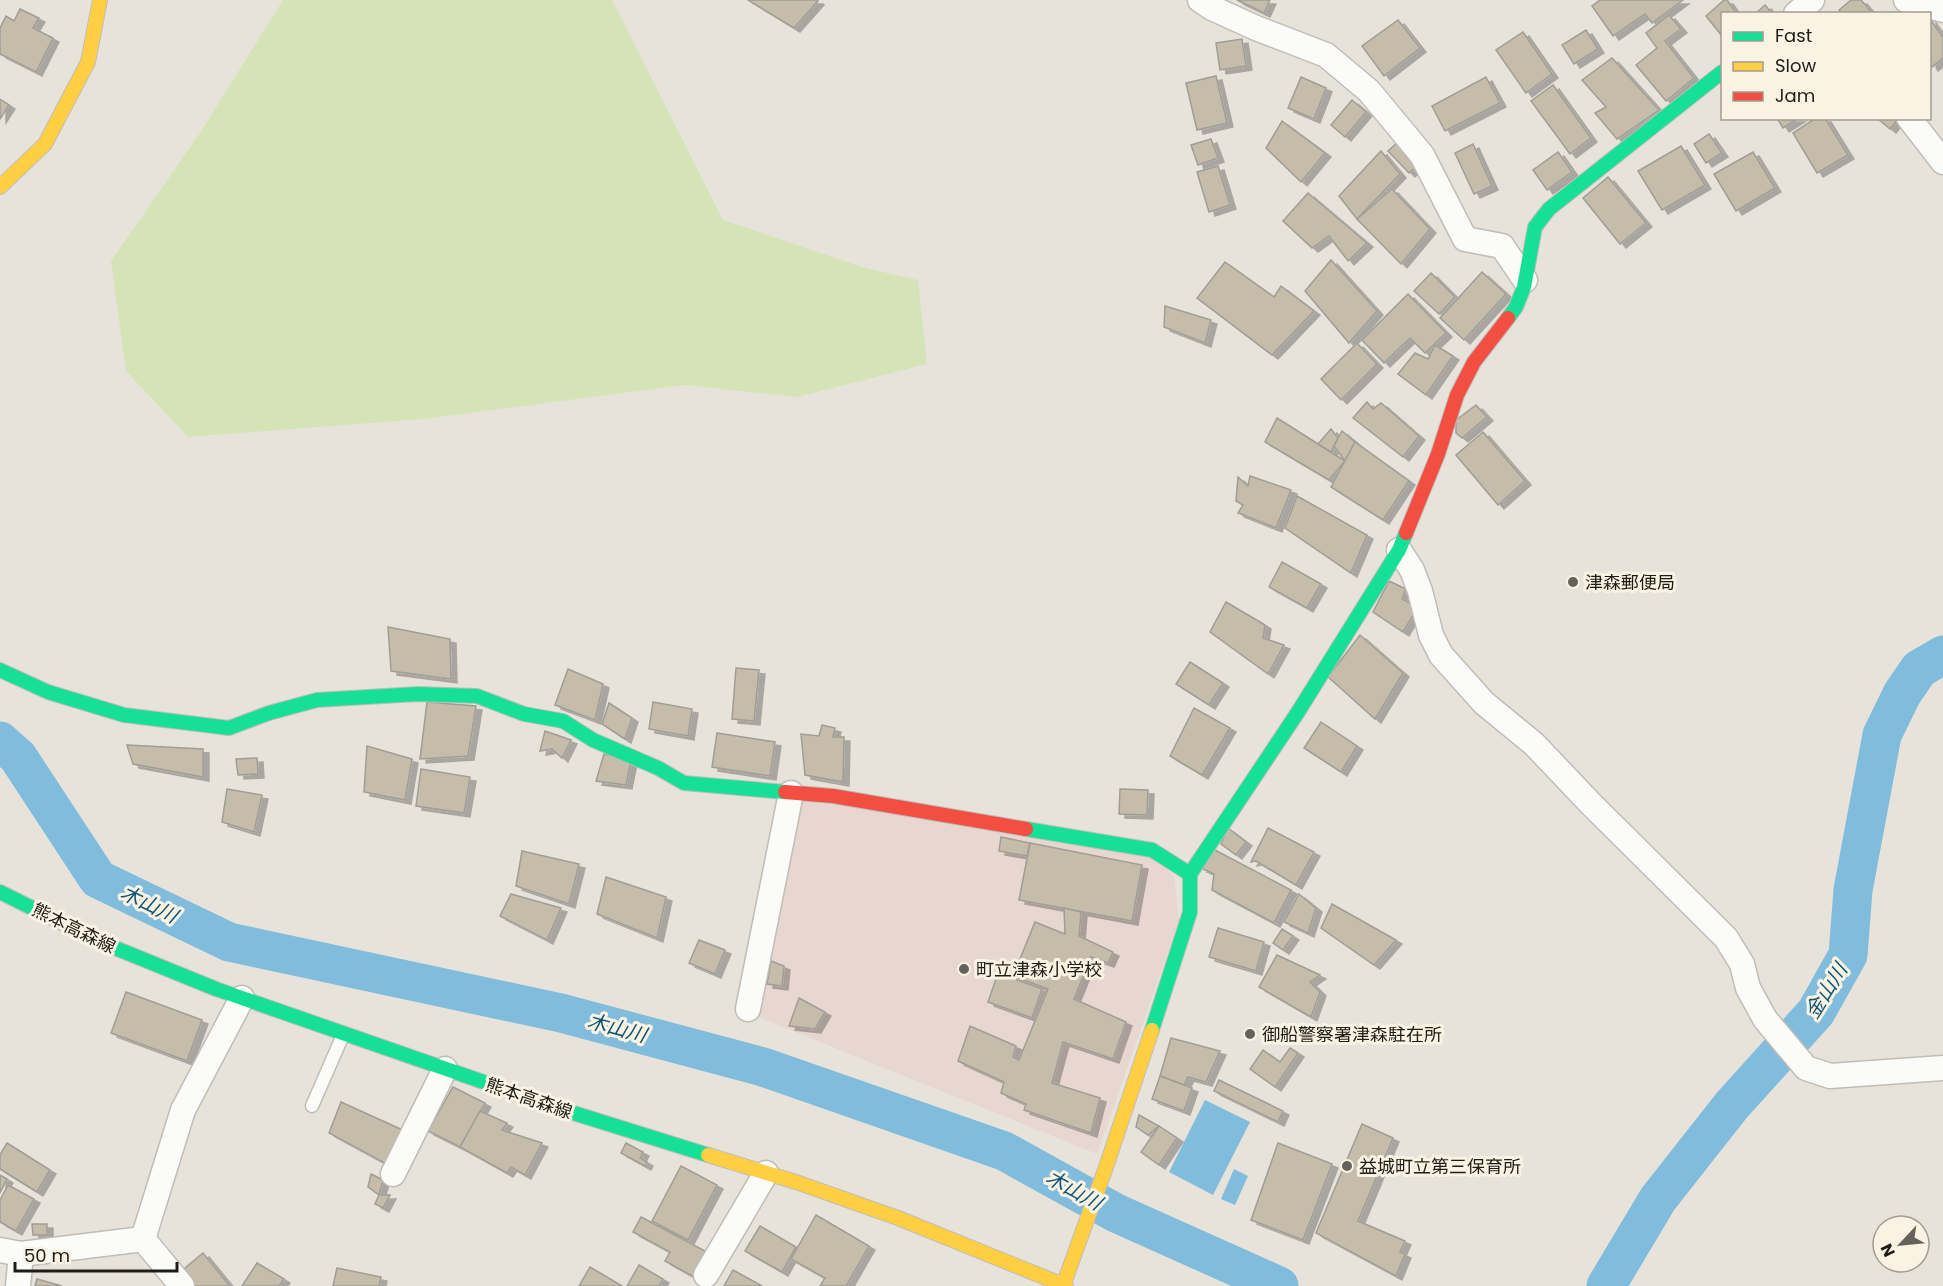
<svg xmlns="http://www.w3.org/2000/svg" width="1943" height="1286" viewBox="0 0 1943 1286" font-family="Poppins,'Noto Sans JP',sans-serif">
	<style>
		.education { fill: #e7d7d0 }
		.green { fill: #d4e4b7 }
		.water { fill: #81bcdc }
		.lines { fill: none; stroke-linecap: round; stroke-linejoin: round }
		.river { stroke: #81bcdc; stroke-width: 39 }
		.building { fill: #c6bcaa; stroke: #a09d97; stroke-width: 1.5; filter: url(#shadow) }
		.lane-casing { stroke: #c0bdb7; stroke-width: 15 }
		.street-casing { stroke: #c0bdb7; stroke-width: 27 }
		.fast-casing { stroke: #c0bdb7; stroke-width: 16 }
		.slow-casing { stroke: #c0bdb7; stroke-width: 16 }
		.jam-casing { stroke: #c0bdb7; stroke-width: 16 }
		.lane { stroke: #fbfbfa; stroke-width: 12 }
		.street { stroke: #fbfbfa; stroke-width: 24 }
		.fast { stroke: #16e098; stroke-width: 14 }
		.slow { stroke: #ffcf43; stroke-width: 14 }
		.jam { stroke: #f24e42; stroke-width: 14 }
		.poi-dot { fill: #64625b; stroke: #faf2e3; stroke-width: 2 }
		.labels { text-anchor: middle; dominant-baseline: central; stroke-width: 6; stroke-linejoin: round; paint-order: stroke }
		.poi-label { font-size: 18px; fill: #1e1c16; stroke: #faf2e3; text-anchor: start }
		.street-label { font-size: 18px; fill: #1e1c16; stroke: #faf2e3 }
		.water-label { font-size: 20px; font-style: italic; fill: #105576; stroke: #faf2e3 }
	</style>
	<defs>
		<filter id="shadow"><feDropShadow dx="6" dy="4" stdDeviation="0" flood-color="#0004"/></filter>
	</defs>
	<rect width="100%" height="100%" fill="#e7e3db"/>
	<path class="education" d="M793,797L1151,857L1174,876L1179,921L1097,1154L758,1017Z"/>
	<path class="green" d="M283,0H612L723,220L865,268L918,280L927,364L797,397L684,385L423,419L188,437L126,371L111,261L200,133Z"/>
	<g class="water">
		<path d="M1205,1100L1250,1122L1213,1195L1169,1172Z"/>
		<path d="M1234,1169L1248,1176L1235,1205L1221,1199Z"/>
	</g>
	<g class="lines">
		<g class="river">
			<path d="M0,741L18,757L98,879L229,942L561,1013L763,1067L1004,1151L1116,1213L1279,1286"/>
			<path d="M1606,1286L1658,1199L1732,1105L1816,1012L1848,955L1853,890L1882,735L1902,694L1919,669L1943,655"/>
		</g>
	</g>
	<g class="building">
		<path d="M748,0H817L818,1L794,28Z"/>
		<path d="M1237,0H1270L1264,13Z"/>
		<path d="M1600,0H1683L1652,23L1645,14L1613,36L1592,6Z"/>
		<path d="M1724,0H1727L1737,14H1722V36L1706,16Z"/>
		<path d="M1851,0H1861L1873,14H1842L1839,10Z"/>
		<path d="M1765,5L1773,14H1755Z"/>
		<path d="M20,9L39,18L33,28L53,38L36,72L0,54V28L6,16L14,21Z"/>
		<path d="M1669,15L1681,29L1665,41L1694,78L1666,101L1636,65L1657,48L1646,33Z"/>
		<path d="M1930,19L1943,37V58L1932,67L1930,63Z"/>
		<path d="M1398,20L1420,48L1384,76L1362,46Z"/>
		<path d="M1586,30L1598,49L1574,64L1562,45Z"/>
		<path d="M1523,32L1552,74L1526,93L1496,50Z"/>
		<path d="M1242,39L1246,66L1220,70L1216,43Z"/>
		<path d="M1612,58L1659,110L1617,139L1595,113L1606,107L1582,80Z"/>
		<path d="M1216,76L1227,123L1197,130L1186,83Z"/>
		<path d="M1301,77L1326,88L1314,119L1288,108Z"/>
		<path d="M1486,77L1500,103L1445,131L1432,106Z"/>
		<path d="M1553,85L1591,138L1570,154L1531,101Z"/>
		<path d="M0,99L9,105L0,119Z"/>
		<path d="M1352,100L1366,112L1345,137L1331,125Z"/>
		<path d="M1777,118H1799L1783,128Z"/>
		<path d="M1816,118H1825L1848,155L1817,173L1793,133Z"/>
		<path d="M1877,118H1899L1890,129Z"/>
		<path d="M1282,121L1325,153L1301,182L1266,148Z"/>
		<path d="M1709,134L1722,153L1706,163L1694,144Z"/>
		<path d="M1211,139L1218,158L1198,165L1191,145Z"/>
		<path d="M1399,141L1420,163L1409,173L1388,151Z"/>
		<path d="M1473,144L1492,186L1474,194L1455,153Z"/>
		<path d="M1681,146L1705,185L1662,210L1638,171Z"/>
		<path d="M1381,151L1400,174L1357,219L1339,196Z"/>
		<path d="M1558,152L1572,172L1547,190L1533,170Z"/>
		<path d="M1753,152L1775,188L1736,211L1714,174Z"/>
		<path d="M1218,166L1230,205L1209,212L1197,172Z"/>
		<path d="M1608,177L1646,223L1620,244L1583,198Z"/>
		<path d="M1392,189L1430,229L1401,264L1357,219Z"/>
		<path d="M1308,193L1367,243L1348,261L1329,236L1312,248L1283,221Z"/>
		<path d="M1331,260L1377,311L1349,343L1305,291Z"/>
		<path d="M1225,262L1274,297L1281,286L1314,311L1272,355L1197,298Z"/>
		<path d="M1482,272L1506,294L1464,340L1440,318Z"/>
		<path d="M1431,273L1455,297L1439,314L1414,291Z"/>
		<path d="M1408,294L1446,333L1425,353L1410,338L1384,363L1362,340Z"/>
		<path d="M1165,306L1211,320L1205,343L1164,327Z"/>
		<path d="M1357,343L1377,364L1341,400L1321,379Z"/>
		<path d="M1435,345L1453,356L1426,395L1398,374L1415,353L1428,359Z"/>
		<path d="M1367,402L1373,409L1381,403L1419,436L1403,457L1353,418Z"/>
		<path d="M1476,405L1487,417L1462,438L1456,433V420Z"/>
		<path d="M1277,418L1345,461L1329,480L1265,442Z"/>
		<path d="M1331,429L1338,438L1331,452L1318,444Z"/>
		<path d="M1342,431L1355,442L1345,461L1334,446Z"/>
		<path d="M1483,432L1525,481L1498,505L1456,455Z"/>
		<path d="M1355,442L1409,481L1383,520L1331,487Z"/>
		<path d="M1250,476L1291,490L1276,528L1238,513L1243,505L1236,501L1238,477L1248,486Z"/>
		<path d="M1297,496L1367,535L1351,573L1285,528Z"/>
		<path d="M1282,562L1321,584L1307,608L1269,587Z"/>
		<path d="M1389,581L1406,589L1402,599L1418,607L1403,632L1373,612Z"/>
		<path d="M1226,602L1265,625L1263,638L1284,645L1268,674L1210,632Z"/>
		<path d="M388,627L450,639L451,679L391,671Z"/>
		<path d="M1360,635L1403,673L1375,719L1328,677Z"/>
		<path d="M1190,662L1223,683L1209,705L1176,684Z"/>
		<path d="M736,668L759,670L754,721L732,719Z"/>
		<path d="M568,669L603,684L595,720L555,705Z"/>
		<path d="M427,702L476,706L468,756L420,759Z"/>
		<path d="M653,702L692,709L688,736L649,729Z"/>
		<path d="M609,703L632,718L625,739L602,724Z"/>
		<path d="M1194,708L1230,728L1202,775L1170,756Z"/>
		<path d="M1321,722L1357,746L1341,772L1304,748Z"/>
		<path d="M822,725L835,728L833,737H844L843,782L805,775L801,734L819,736Z"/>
		<path d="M545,731L571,740L562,758L552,749L540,751Z"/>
		<path d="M717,733L775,742L770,776L712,767Z"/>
		<path d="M127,745L203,749V777L133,764Z"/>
		<path d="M367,746L412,759L405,800L364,792Z"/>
		<path d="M604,754L631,760L626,785L596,781Z"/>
		<path d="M257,758L258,774L238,775L236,759Z"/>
		<path d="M421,769L470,777L464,813L416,806Z"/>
		<path d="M227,789L262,795L254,832L222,822Z"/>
		<path d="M1120,789L1148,790L1147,815L1119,814Z"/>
		<path d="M1228,828L1246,842L1236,855L1221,844Z"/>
		<path d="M1268,828L1314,852L1296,885L1256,861L1251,862Z"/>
		<path d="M1001,837L1030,843L1027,856L999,851Z"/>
		<path d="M1030,843L1142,865L1132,921L1019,900Z"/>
		<path d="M1213,849L1291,890L1274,923L1212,890L1214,874L1201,868Z"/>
		<path d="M522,851L579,864L569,904L516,886Z"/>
		<path d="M606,877L666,897L657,938L597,914Z"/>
		<path d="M511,894L561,908L547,940L500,916Z"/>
		<path d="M1299,894L1316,908L1308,933L1284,922Z"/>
		<path d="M1332,904L1396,940L1374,965L1321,928Z"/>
		<path d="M1064,908L1081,912L1079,936L1113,952L1108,963L1091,957L1074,999L1126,1022L1113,1059L1063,1042L1052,1083L1100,1098L1091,1133L1024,1110L1026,1104L1001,1093L1004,1082L958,1061L970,1026L1016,1046L1013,1057L1019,1060L1048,989L1013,976L1035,922L1065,934Z"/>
		<path d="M1218,928L1264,942L1256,971L1209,957Z"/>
		<path d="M1282,929L1293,936L1283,950L1273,943Z"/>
		<path d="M699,940L725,950L715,974L689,963Z"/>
		<path d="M1277,955L1320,975L1310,982L1320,992L1311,1017L1259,987Z"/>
		<path d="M771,961L784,966L782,986L767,984Z"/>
		<path d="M998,973L1042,989L1032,1018L988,1002Z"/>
		<path d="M126,992L202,1020L187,1061L111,1033Z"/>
		<path d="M799,998L825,1012L815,1029L789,1026Z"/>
		<path d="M1171,1038L1220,1051L1206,1082L1188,1077L1184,1085L1160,1076Z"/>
		<path d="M1290,1048L1298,1053L1275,1087L1250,1069L1263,1050L1280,1062Z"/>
		<path d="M1160,1076L1192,1088L1184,1111L1152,1099Z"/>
		<path d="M1219,1080L1283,1111L1278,1122L1214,1091Z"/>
		<path d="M453,1087L485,1103L460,1147L428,1131Z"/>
		<path d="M341,1102L407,1132L392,1167L329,1133Z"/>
		<path d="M480,1111L507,1123L502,1130L542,1143L525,1175L511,1167L507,1173L460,1147Z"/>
		<path d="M1139,1115L1159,1126L1148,1135L1136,1127Z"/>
		<path d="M1362,1124L1393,1138L1358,1221L1405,1241L1400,1252L1405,1254L1396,1276L1316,1233Z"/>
		<path d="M1159,1126L1177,1138L1159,1165L1141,1152Z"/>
		<path d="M7,1143L50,1170L37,1192L0,1169V1155Z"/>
		<path d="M626,1143L643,1152L640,1158L647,1162L645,1166L621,1153Z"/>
		<path d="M1278,1143L1332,1164L1303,1240L1251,1220Z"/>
		<path d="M681,1166L717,1185L688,1240L652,1221Z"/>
		<path d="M371,1174L383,1180L379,1195L368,1187Z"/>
		<path d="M0,1175L7,1179L0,1193Z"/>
		<path d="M8,1185L34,1199L16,1231L0,1222V1200Z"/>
		<path d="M379,1195H390L383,1208L375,1204Z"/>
		<path d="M816,1215L869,1246L846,1286H820L825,1278L791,1259Z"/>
		<path d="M641,1217L707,1252L694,1277L665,1261L670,1252L633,1232Z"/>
		<path d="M32,1224H47V1235H33Z"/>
		<path d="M760,1226L796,1247L782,1272L745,1251Z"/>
		<path d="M203,1253L230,1286H192L180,1272Z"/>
		<path d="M257,1263L284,1279L279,1286H242Z"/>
		<path d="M639,1265L663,1279L659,1286H627Z"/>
		<path d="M590,1267L622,1286H579Z"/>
		<path d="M337,1268L381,1277L379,1286H333Z"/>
		<path d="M733,1270L762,1286H724Z"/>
		<path d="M37,1279L62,1286H35Z"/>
	</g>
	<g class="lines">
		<g class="lane-casing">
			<path id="lane" d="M312,1106L343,1035"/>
		</g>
		<g class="street-casing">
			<g id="street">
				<path d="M1200,0L1212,8L1256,28L1326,55L1369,91L1422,155L1465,239L1502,246L1525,280"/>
				<path d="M1906,0L1943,10"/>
				<path d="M1796,14L1812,0"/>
				<path d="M1909,118L1943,162"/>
				<path d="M1399,550L1412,570L1420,591L1431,635L1441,655L1484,703L1534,744L1591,804L1726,938L1742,964L1748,988L1765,1019L1806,1068L1830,1076L1943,1068"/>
				<path d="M748,1009L791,793"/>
				<path d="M393,1174L445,1069"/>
				<path d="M143,1239L183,1110L242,998"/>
				<path d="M0,1250L21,1254L143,1239L182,1286"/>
				<path d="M706,1275L766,1173"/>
				<path d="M18,1286L21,1254"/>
			</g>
		</g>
		<g class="fast-casing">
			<g id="fast">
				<path d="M1508,318L1516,307L1524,287L1535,227L1549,209L1722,72"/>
				<path d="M0,670L48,692L124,715L229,728L269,713L317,700L418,694L477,696L524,714L563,721L593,740L658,768L684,783L785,792"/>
				<path d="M1026,829L1152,850L1190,874"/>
				<path d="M0,892L98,941L216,989L567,1111L708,1155"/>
				<path d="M1152,1030L1190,912V874L1298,712L1399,550L1406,533"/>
			</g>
		</g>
		<g class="slow-casing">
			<g id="slow">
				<path d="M0,187L45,144L88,62L100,0"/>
				<path d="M708,1155L796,1182L898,1218L1066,1286"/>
				<path d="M1063,1286L1106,1167L1152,1030"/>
			</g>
		</g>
		<g class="jam-casing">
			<g id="jam">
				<path d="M1406,533L1438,454L1457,395L1474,362L1508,318"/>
				<path d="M785,792L833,796L1026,829"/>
			</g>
		</g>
		<use href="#lane" class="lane"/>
		<use href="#street" class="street"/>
		<use href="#fast" class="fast"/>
		<use href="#slow" class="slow"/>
		<use href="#jam" class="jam"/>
	</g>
	<g class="poi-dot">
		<circle cx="1573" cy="582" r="6"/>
		<circle cx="964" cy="969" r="6"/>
		<circle cx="1250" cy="1034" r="6"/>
		<circle cx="1347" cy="1166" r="6"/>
	</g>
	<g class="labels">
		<g class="poi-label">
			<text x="1585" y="582">津森郵便局</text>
			<text x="976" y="969">町立津森小学校</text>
			<text x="1262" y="1034">御船警察署津森駐在所</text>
			<text x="1359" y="1166">益城町立第三保育所</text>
		</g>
		<g class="street-label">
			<text transform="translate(74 928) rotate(26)">熊本高森線</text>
			<text transform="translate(529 1098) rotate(19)">熊本高森線</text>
		</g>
		<g class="water-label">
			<text transform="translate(149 904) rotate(26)">木山川</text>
			<text transform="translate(1826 991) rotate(-58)">金山川</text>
			<text transform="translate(617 1028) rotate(15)">木山川</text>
			<text transform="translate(1074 1190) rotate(29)">木山川</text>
		</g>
	</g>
	<rect x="1721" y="12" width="210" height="108" fill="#faf2e3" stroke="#a29c91" stroke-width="1.5"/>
	<rect x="1733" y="32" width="30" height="9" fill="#16e098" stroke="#a29c91" stroke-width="1.5"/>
	<text x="1775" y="42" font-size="18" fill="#1e1c16">Fast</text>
	<rect x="1733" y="62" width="30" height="9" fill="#ffcf43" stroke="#a29c91" stroke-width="1.5"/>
	<text x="1775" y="72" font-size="18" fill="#1e1c16">Slow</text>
	<rect x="1733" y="92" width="30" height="9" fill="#f24e42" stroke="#a29c91" stroke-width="1.5"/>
	<text x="1775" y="102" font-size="18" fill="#1e1c16">Jam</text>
	<g transform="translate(1901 1244) rotate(244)"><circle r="28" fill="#faf2e3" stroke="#a29c91" stroke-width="1.5"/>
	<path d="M0-4.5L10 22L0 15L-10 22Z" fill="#64625b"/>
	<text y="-9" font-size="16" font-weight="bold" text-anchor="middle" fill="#1e1c16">N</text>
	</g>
	<path d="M15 1262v9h162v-9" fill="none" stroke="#1e1c16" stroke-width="3"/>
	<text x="24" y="1262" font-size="18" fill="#1e1c16" stroke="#faf2e3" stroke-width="4.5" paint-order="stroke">50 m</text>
</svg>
